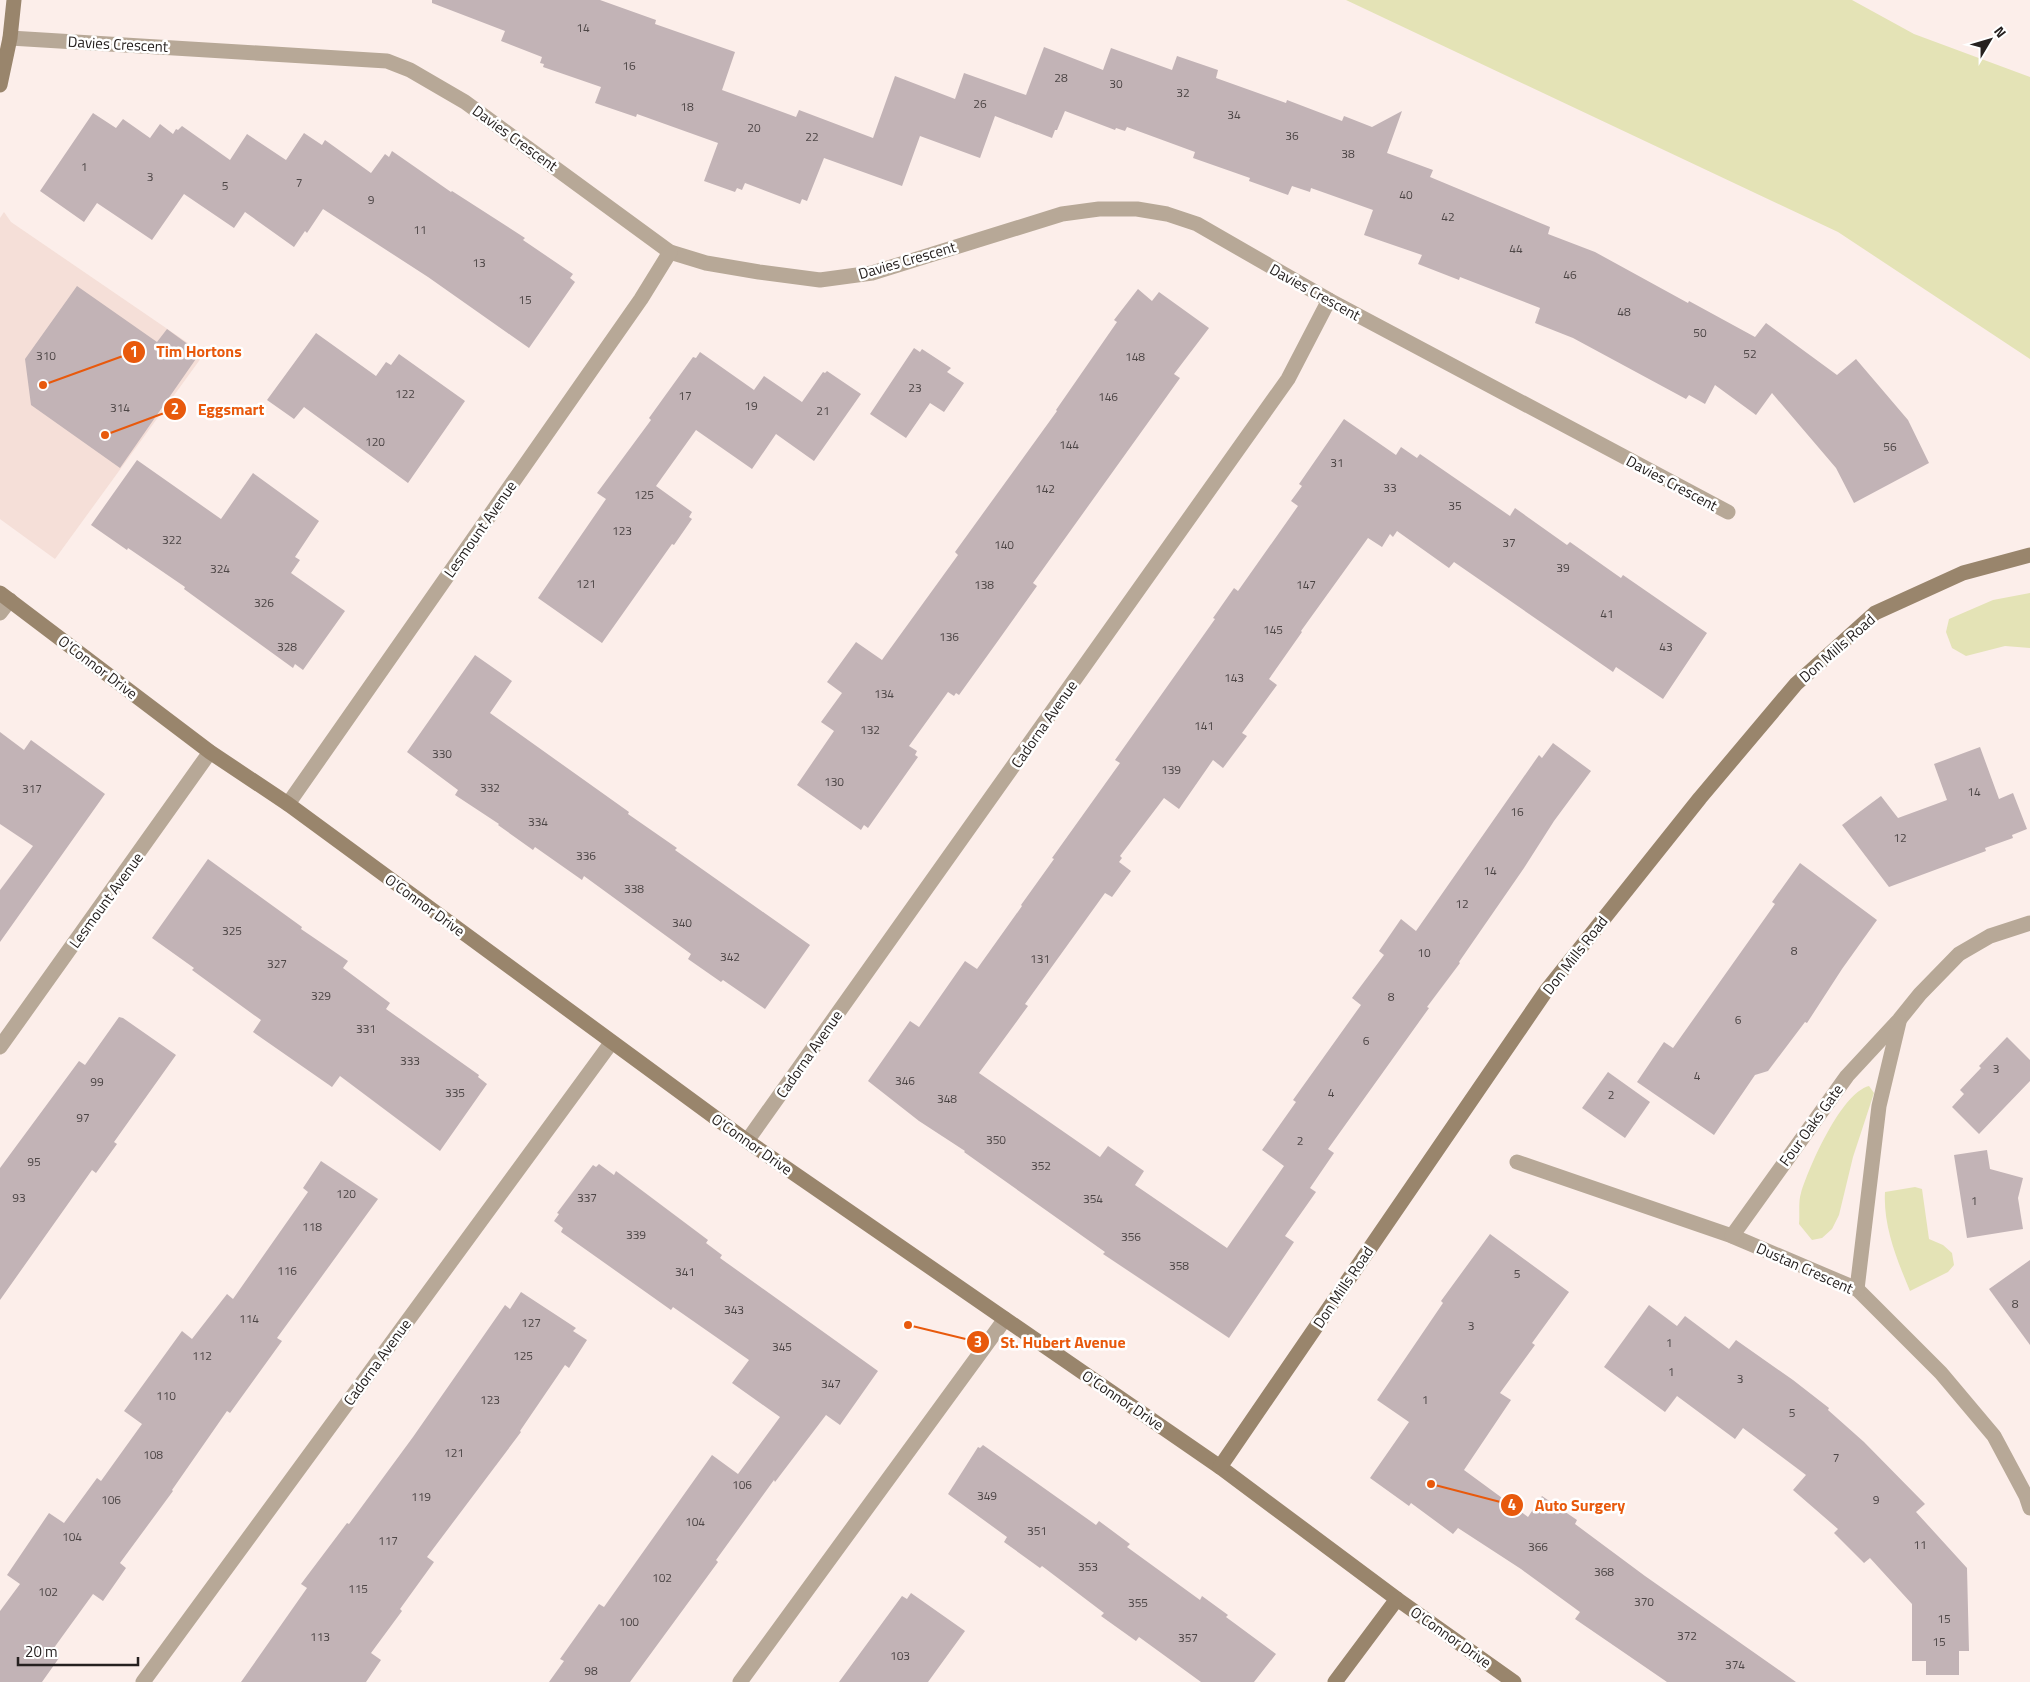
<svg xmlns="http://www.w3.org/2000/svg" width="2030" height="1682" viewBox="0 0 2030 1682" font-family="'Titillium Web',sans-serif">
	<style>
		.built { fill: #f5dfd8 }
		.green { fill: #e4e3b6 }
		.building { fill: #c2b3b6 }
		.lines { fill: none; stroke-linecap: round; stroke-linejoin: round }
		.lane { stroke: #b7a897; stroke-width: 15 }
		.street { stroke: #b7a897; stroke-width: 15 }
		.secondary { stroke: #99856c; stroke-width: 15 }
		.labels { text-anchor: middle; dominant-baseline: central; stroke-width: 5; stroke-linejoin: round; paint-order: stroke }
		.number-label { font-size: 12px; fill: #4d4646 }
		.street-label { font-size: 15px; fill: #262120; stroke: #fff }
		.leader { fill: none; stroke: #e8590c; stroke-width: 2 }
		.callout-dot { fill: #e8590c; stroke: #fff; stroke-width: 2 }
		.mark-label { font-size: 15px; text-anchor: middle; font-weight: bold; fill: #fff }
		.callout-label { font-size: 16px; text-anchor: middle; font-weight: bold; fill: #e8590c; stroke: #fff; stroke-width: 5; stroke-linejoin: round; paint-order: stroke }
	</style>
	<rect width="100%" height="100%" fill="#fceeea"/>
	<path class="built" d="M4,212L11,222L204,354L55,559L0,519V218Z"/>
	<g class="green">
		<path d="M1346,0H1852L1914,34L2030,77V359L1838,232Z"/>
		<path d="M2030,593V648L2005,646L1966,656L1952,648L1946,632L1949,619L1993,600Z"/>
		<path d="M1869,1086L1874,1093L1853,1157L1839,1215L1832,1229L1822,1238L1812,1240L1799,1224C1800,1214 1798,1202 1801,1193C1809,1167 1841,1093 1869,1086Z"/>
		<path d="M1915,1187L1922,1189L1929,1239L1943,1245L1952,1253L1954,1265L1948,1272L1910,1291C1897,1260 1883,1226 1885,1192Z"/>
	</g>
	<g class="building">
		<path d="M432,0H600L656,20L655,24L735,52L722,90L796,117L799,110L873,138L895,76L955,99L964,73L1026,95L1044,47L1103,70L1111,48L1172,70L1177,56L1218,70L1216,78L1286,103L1287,100L1342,121L1344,116L1372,127L1402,111L1387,153L1433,170L1430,177L1550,227L1548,234L1595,252L1688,303L1689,301L1755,337L1766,323L1837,375L1856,359L1908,420L1929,463L1854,503L1836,468L1772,393L1756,415L1715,385L1705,404L1689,395L1686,399L1573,338L1535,323L1540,308L1460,277L1459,280L1418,264L1422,255L1364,235L1373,210L1311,188L1310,192L1292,186L1288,195L1249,181L1250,178L1193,158L1195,152L1127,127L1125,131L1116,128L1115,130L1065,111L1057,130H1055L1052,138L995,116L980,158L920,136L902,186L824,158L807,201L802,199L800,204L745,183L742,190L737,188L735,192L704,181L718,143L637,114L636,117L595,103L601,87L543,67L544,64L540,63L542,57L501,41L505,31L432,3Z"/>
		<path d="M93,113L116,128L123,119L150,138L160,124L173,134L176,129L178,130L182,126L230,160L247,134L286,160L304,133L322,145L325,140L371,173L385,154L389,157L392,151L451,192L452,191L525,238L523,240L573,274L570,278L575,282L529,348L428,277L323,209L307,233L305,231L294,247L245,212L234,228L184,194L152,240L97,203L84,222L40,191Z"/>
		<path d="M77,286L157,342L167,329L200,353L120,468L31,405L25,359Z"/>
		<path d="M1138,289L1152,301L1159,292L1209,328L1174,374L1180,378L1033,583L1037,586L995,645L959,695L956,693L954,696L948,692L909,746L917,751L915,755L918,757L868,828L864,825L861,830L797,785L834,731L821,722L842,693L827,682L856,642L882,660L958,555L955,552L1057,411L1056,410L1117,322L1114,320Z"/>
		<path d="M316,333L376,376L386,362L391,365L399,354L465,401L408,483L304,407L294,419L267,400Z"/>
		<path d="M914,348L920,352L922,349L951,368L947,372L964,383L944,412L930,403L906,438L870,414Z"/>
		<path d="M700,352L754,390L764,376L802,402L823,372L825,373L827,371L861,394L814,461L776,434L752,469L696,430L656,486L692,512L689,517L692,519L674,545L672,544L602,643L538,598L606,499L597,493L651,420L649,418L693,357L696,358Z"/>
		<path d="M1344,419L1396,455L1401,447L1417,458L1420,454L1510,516L1515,508L1567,545L1570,542L1621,578L1623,575L1707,633L1663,699L1616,667L1613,672L1454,562L1449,568L1397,531L1393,537L1390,534L1382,547L1368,538L1301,631L1302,632L1269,679L1277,685L1242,733L1247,736L1223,768L1213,760L1179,809L1164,798L1120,856L1122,858L1119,862L1131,871L1112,897L1105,893L1025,1004L1028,1006L979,1073L1100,1157L1108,1146L1144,1171L1135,1185L1227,1248L1284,1166L1262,1150L1296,1102L1293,1100L1361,1005L1352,998L1384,955L1379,951L1401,919L1416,931L1539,755L1542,758L1553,743L1591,771L1554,821L1524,868L1459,962L1460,963L1427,1007L1429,1008L1328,1149L1334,1153L1310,1188L1316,1192L1285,1236L1294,1242L1229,1338L1103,1254L1105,1252L964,1152L965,1151L919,1121L868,1081L910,1021L919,1027L965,961L977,969L1022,906L1021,905L1054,859L1052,858L1120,763L1115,760L1215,619L1213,618L1234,588L1238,591L1298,506L1291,501L1302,486L1299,484Z"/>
		<path d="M137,460L221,519L253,473L319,521L295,557L300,560L291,573L345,611L303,670L295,664L293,668L184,589L185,587L128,548L127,550L91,525Z"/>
		<path d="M475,655L512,681L490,713L629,812L628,814L677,848L675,850L810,945L765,1009L723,980L721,982L688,959L691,954L584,876L582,880L535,847L533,850L498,825L499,824L455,795L458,790L407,752Z"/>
		<path d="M0,732L24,750L31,740L105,794L0,942V890L33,846L0,824Z"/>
		<path d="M1980,747L1999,799L2013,793L2027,829L2012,835L2013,838L1985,848L1986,851L1889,887L1842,825L1881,796L1898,818L1947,800L1934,764Z"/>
		<path d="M208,859L302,927L301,929L348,961L343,968L390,1003L386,1009L479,1075L478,1077L487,1084L440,1151L340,1076L332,1087L253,1032L261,1020L192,970L194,968L152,938Z"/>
		<path d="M1800,863L1877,920L1842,969L1807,1023L1805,1022L1768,1071L1755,1075L1714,1135L1637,1082L1664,1042L1673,1048L1775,904L1772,902Z"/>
		<path d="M119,1017L123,1018L176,1055L114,1142L117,1144L96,1173L92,1170L0,1300V1168L79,1061L85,1065Z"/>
		<path d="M2007,1037L2030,1060V1081L1979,1134L1952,1107L1964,1094L1960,1090L1981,1068L1979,1066Z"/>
		<path d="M1608,1072L1650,1102L1625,1138L1582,1108Z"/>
		<path d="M1987,1150L1990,1169L2023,1178L2018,1198L2023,1229L1967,1238L1954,1155Z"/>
		<path d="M321,1161L378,1199L277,1338L282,1341L230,1413L227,1411L172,1490L173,1491L120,1563L126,1568L103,1601L93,1594L51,1652L59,1658L42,1682H0V1611L20,1584L7,1575L49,1513L64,1523L97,1478L101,1481L142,1424L124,1411L182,1331L192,1339L227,1294L233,1299L308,1192L303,1188Z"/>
		<path d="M599,1164L614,1175L616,1171L708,1240L706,1243L722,1255L720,1258L878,1371L840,1425L826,1415L775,1482L774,1480L716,1560L718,1562L630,1682H549L564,1661L560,1659L599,1604L604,1607L712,1455L738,1474L780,1417L732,1383L749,1360L673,1307L671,1310L561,1232L563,1228L554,1221L559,1214L557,1213L593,1165L596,1167Z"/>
		<path d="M1490,1234L1569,1292L1532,1343L1535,1345L1500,1393L1511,1400L1464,1470L1528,1517L1542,1496L1577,1520L1575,1524L1645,1576L1796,1682H1667L1575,1619L1580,1612L1521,1569L1458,1528L1453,1534L1411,1503L1409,1506L1370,1478L1409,1422L1377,1400L1443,1303L1441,1301Z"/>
		<path d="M2030,1260V1345L1989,1289Z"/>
		<path d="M521,1292L576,1328L573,1331L587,1340L569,1368L565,1365L520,1431L521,1432L427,1557L434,1562L400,1609L402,1611L371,1653L381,1660L366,1682H241L307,1588L301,1584L347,1523L349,1524L413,1437L505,1305L510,1309Z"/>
		<path d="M1649,1305L1677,1326L1685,1316L1729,1349L1736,1340L1793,1380L1829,1408L1828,1410L1864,1442L1925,1504L1916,1512L1967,1568L1969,1651H1959V1675H1926V1661H1912V1604L1870,1558L1864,1563L1834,1533L1838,1529L1793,1490L1806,1475L1743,1428L1735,1439L1677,1396L1665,1412L1604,1367Z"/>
		<path d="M983,1445L1096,1525L1099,1521L1130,1544L1127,1547L1200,1600L1202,1596L1228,1615L1226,1617L1276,1654L1254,1682H1201L1139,1637L1136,1641L1101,1616L1104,1613L1042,1566L1040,1568L1004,1542L1007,1537L948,1494L978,1447L980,1448Z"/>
		<path d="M911,1593L965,1631L928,1682H839L902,1596L907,1599Z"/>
	</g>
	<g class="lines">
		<path class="lane" d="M0,613L10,600"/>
		<g class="street">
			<path d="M10,38L387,61L410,70L465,102L670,252L706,263L759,272L820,280L872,273L1062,214L1099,209H1137L1167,214L1197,224L1329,300L1728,512"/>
			<path d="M288,804L641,299L670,252"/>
			<path d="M0,1047L210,752"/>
			<path d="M747,1141L1288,379L1329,300"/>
			<path d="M1517,1162L1732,1236L1857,1289L1941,1373L1994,1436L2026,1496L2030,1508"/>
			<path d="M1732,1236L1847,1076L1899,1020L1920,994L1959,954L1990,936L2030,923"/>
			<path d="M1857,1289L1879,1106L1899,1022"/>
			<path d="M143,1682L611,1043"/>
			<path d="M740,1682L1005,1319"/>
		</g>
		<g class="secondary">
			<path d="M0,85L10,38L14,0"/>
			<path d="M0,593L210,752L288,804L747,1141L1220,1467L1397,1599L1514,1682"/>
			<path d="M1220,1467L1546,991L1700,798L1796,684L1875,613L1963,573L2030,555"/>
			<path d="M1335,1682L1397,1599"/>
		</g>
	</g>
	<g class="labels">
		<g class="number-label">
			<text x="583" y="27">14</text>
			<text x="629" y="65">16</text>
			<text x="1061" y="77">28</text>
			<text x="1116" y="83">30</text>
			<text x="1183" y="92">32</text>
			<text x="980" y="103">26</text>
			<text x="687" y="106">18</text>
			<text x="1234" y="114">34</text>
			<text x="754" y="127">20</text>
			<text x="1292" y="135">36</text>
			<text x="812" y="136">22</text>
			<text x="1348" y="153">38</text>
			<text x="84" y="166">1</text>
			<text x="150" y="176">3</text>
			<text x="299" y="182">7</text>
			<text x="225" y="185">5</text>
			<text x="1406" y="194">40</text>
			<text x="371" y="199">9</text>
			<text x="1448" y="216">42</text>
			<text x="420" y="229">11</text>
			<text x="1516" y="248">44</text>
			<text x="479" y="262">13</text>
			<text x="1570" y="274">46</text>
			<text x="525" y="299">15</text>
			<text x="1624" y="311">48</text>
			<text x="1700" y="332">50</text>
			<text x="1750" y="353">52</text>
			<text x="46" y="355">310</text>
			<text x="1135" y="356">148</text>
			<text x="915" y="387">23</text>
			<text x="405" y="393">122</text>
			<text x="685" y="395">17</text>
			<text x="1108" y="396">146</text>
			<text x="751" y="405">19</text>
			<text x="120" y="407">314</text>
			<text x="823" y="410">21</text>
			<text x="375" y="441">120</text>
			<text x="1069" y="444">144</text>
			<text x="1890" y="446">56</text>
			<text x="1337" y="462">31</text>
			<text x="1390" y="487">33</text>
			<text x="1045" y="488">142</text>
			<text x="644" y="494">125</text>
			<text x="1455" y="505">35</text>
			<text x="622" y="530">123</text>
			<text x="172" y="539">322</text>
			<text x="1509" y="542">37</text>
			<text x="1004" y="544">140</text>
			<text x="1563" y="567">39</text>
			<text x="220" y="568">324</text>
			<text x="586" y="583">121</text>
			<text x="984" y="584">138</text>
			<text x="1306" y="584">147</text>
			<text x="264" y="602">326</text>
			<text x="1607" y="613">41</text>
			<text x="1273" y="629">145</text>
			<text x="949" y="636">136</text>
			<text x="287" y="646">328</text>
			<text x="1666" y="646">43</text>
			<text x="1234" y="677">143</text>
			<text x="884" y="693">134</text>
			<text x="1204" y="725">141</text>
			<text x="870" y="729">132</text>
			<text x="442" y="753">330</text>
			<text x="1171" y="769">139</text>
			<text x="834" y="781">130</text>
			<text x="490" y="787">332</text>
			<text x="32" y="788">317</text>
			<text x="1974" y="791">14</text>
			<text x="1517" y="811">16</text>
			<text x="538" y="821">334</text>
			<text x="1900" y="837">12</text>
			<text x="586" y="855">336</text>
			<text x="1490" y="870">14</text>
			<text x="634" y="888">338</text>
			<text x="1462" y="903">12</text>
			<text x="682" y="922">340</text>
			<text x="232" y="930">325</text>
			<text x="1794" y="950">8</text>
			<text x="1424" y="952">10</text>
			<text x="730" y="956">342</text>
			<text x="1040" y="958">131</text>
			<text x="277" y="963">327</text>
			<text x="321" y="995">329</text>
			<text x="1391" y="996">8</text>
			<text x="1738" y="1019">6</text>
			<text x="366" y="1028">331</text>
			<text x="1366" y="1040">6</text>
			<text x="410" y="1060">333</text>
			<text x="1996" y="1068">3</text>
			<text x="1697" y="1075">4</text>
			<text x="905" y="1080">346</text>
			<text x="97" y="1081">99</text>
			<text x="455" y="1092">335</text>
			<text x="1331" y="1092">4</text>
			<text x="1611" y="1094">2</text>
			<text x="947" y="1098">348</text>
			<text x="83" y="1117">97</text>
			<text x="996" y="1139">350</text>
			<text x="1300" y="1140">2</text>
			<text x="34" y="1161">95</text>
			<text x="1041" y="1165">352</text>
			<text x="346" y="1193">120</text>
			<text x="19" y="1197">93</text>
			<text x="587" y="1197">337</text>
			<text x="1093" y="1198">354</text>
			<text x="1974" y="1200">1</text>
			<text x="312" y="1226">118</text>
			<text x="636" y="1234">339</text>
			<text x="1131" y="1236">356</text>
			<text x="1179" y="1265">358</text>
			<text x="287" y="1270">116</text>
			<text x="685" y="1271">341</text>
			<text x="1517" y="1273">5</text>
			<text x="2015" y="1303">8</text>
			<text x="734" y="1309">343</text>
			<text x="249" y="1318">114</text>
			<text x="531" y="1322">127</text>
			<text x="1471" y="1325">3</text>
			<text x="1669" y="1342">1</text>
			<text x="782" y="1346">345</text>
			<text x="202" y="1355">112</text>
			<text x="523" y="1355">125</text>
			<text x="1671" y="1371">1</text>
			<text x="1740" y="1378">3</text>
			<text x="831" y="1383">347</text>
			<text x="166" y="1395">110</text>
			<text x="490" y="1399">123</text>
			<text x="1425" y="1399">1</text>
			<text x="1792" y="1412">5</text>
			<text x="454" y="1452">121</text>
			<text x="153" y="1454">108</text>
			<text x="1836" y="1457">7</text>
			<text x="742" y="1484">106</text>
			<text x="987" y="1495">349</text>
			<text x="421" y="1496">119</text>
			<text x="111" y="1499">106</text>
			<text x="1876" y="1499">9</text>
			<text x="695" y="1521">104</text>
			<text x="1037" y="1530">351</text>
			<text x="72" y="1536">104</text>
			<text x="388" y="1540">117</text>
			<text x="1920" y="1544">11</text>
			<text x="1538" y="1546">366</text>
			<text x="1088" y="1566">353</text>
			<text x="1604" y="1571">368</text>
			<text x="662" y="1577">102</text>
			<text x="358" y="1588">115</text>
			<text x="48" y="1591">102</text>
			<text x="1644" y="1601">370</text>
			<text x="1138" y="1602">355</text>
			<text x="1944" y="1618">15</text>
			<text x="629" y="1621">100</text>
			<text x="1687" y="1635">372</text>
			<text x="320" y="1636">113</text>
			<text x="1188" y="1637">357</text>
			<text x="1939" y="1641">15</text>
			<text x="900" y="1655">103</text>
			<text x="1735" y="1664">374</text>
			<text x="591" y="1670">98</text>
		</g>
		<g class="street-label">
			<text transform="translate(118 44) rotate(3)">Davies Crescent</text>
			<text transform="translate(515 138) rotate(36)">Davies Crescent</text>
			<text transform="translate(907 260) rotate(-16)">Davies Crescent</text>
			<text transform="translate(1315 292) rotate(29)">Davies Crescent</text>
			<text transform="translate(1672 483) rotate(28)">Davies Crescent</text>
			<text transform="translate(480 529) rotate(-55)">Lesmount Avenue</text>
			<text transform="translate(1837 648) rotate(-41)">Don Mills Road</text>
			<text transform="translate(98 667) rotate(37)">O'Connor Drive</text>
			<text transform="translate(1044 724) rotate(-55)">Cadorna Avenue</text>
			<text transform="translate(106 900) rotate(-54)">Lesmount Avenue</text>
			<text transform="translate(425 905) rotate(36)">O'Connor Drive</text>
			<text transform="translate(1575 955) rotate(-52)">Don Mills Road</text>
			<text transform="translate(809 1054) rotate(-55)">Cadorna Avenue</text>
			<text transform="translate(1811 1125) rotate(-54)">Four Oaks Gate</text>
			<text transform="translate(752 1144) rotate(35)">O'Connor Drive</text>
			<text transform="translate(1805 1268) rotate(24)">Dustan Crescent</text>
			<text transform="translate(1343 1287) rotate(-56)">Don Mills Road</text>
			<text transform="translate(377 1362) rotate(-54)">Cadorna Avenue</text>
			<text transform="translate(1123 1400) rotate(34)">O'Connor Drive</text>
			<text transform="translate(1451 1637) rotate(35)">O'Connor Drive</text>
		</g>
	</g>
	<path class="leader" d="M43 385L134 352M105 435L175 409M908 1325L978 1342M1431 1484L1512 1505"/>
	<g class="callout-dot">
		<circle cx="43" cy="385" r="5"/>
		<circle cx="105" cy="435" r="5"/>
		<circle cx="908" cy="1325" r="5"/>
		<circle cx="1431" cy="1484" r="5"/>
		<circle cx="134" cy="352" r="12"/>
		<circle cx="175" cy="409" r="12"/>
		<circle cx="978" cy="1342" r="12"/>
		<circle cx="1512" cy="1505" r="12"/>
	</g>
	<g class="mark-label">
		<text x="134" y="357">1</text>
		<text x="175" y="414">2</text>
		<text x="978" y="1347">3</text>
		<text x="1512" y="1510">4</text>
	</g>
	<g class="callout-label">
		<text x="199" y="357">Tim Hortons</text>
		<text x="231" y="415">Eggsmart</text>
		<text x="1063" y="1348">St. Hubert Avenue</text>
		<text x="1580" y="1511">Auto Surgery</text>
	</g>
	<g transform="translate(1990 40) rotate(52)" stroke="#ffffff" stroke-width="4" paint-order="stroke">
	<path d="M0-4L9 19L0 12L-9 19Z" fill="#262120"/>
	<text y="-8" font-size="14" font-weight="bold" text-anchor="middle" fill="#262120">N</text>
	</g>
	<path d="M18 1657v8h120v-8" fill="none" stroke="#262120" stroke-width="2.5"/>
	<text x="25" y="1657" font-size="15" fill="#262120" stroke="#ffffff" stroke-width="4" paint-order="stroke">20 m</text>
</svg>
